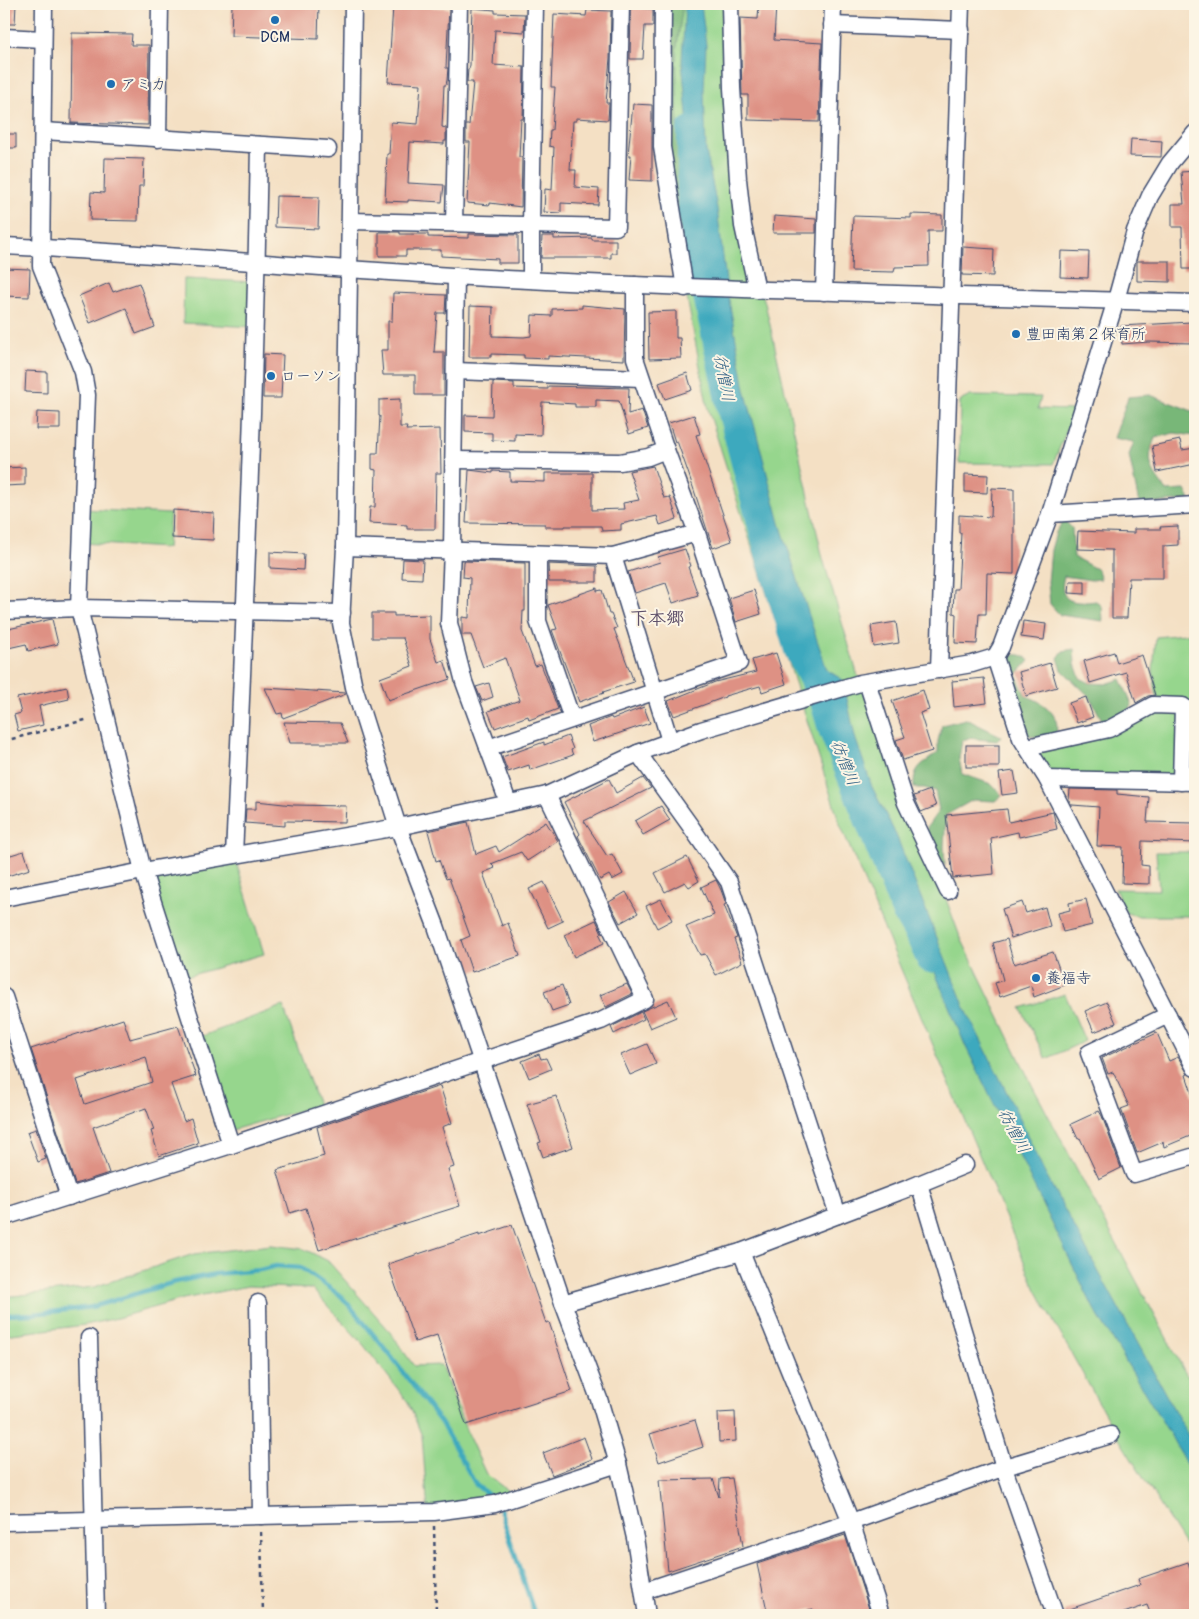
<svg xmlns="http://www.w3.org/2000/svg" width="1199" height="1619" viewBox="0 0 1199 1619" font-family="Pangolin,'Klee One',sans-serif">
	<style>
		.green { fill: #96d68d; stroke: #588276 }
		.forest { fill: #78b778; stroke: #4a736b }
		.water { fill: #3ea9be; stroke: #2c6c8e }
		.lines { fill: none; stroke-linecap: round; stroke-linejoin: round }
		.stream { stroke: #3ea9be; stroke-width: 4.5 }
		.river { stroke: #3ea9be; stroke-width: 28 }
		.building { fill: #de9184; fill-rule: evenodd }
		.minor-casing { stroke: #3c4a6d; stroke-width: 19 }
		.path { stroke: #3c4a6d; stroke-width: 2.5; stroke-dasharray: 4 4; stroke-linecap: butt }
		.minor { stroke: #fff; stroke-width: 16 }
		.poi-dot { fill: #1f6fb2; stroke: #fcf5e5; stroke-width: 2 }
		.labels { text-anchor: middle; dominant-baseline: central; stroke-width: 4; stroke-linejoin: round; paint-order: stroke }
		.poi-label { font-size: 15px; fill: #1b2f5e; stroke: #fcf5e5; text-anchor: start }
		.water-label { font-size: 16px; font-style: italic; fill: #275a80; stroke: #fcf5e5 }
		.quarter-label { font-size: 18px; font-weight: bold; fill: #5f516b; stroke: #fcf5e5 }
	</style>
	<rect width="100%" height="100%" fill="#fcf5e5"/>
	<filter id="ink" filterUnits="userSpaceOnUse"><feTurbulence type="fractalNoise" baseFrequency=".02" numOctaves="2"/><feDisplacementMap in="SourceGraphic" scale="10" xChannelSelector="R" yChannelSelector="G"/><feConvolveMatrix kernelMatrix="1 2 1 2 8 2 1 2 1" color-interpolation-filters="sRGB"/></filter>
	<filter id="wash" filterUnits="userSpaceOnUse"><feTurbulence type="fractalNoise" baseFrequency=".0096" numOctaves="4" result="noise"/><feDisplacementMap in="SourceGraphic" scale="20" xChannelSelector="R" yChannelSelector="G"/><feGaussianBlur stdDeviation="1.12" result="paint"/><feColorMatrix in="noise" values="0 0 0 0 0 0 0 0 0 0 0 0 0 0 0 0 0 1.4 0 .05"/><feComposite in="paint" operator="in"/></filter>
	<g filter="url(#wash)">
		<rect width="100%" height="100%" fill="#f4e0c4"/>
		<g class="green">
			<path d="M663,4H733L743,226L765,303L823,559L860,683L930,856L959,934L1032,1085L1195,1391V1561L1119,1439L1036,1290L840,824L708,409L684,282Z"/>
			<path d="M184,279L256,282L255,327L183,323Z"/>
			<path d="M970,396L1041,397L1038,409L1075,410L1053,464L959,463L960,401Z"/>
			<path d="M83,509L170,514L167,548L81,543Z"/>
			<path d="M1195,633V727H1183L1181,782L1047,779L1031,746L1158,705L1153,671L1156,637Z"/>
			<path d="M1156,852H1195V916H1138L1126,913L1115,889L1159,890Z"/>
			<path d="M234,855L264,954L178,979L143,871Z"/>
			<path d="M1065,994L1085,1041L1046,1059L1021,1008Z"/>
			<path d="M283,1006L318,1105L232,1130L197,1038Z"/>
			<path d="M271,1245L304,1249L328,1261L387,1328L414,1366L441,1365L468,1435L486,1474L516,1497L428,1512L422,1436L408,1402L362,1343L312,1289L248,1286L183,1299L117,1318L85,1325L4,1335V1297L94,1287L194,1254Z"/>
		</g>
		<g class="forest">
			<path d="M663,4H683L676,52L678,135L687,236L675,225L663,153Z"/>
			<path d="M1150,395L1195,412V436L1174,433L1155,438C1145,463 1152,472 1167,491L1185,490L1190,500L1139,504L1129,455L1134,442L1114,438L1128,397Z"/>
			<path d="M1064,520L1072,528L1074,557L1098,570L1101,579L1091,580L1064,576C1057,603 1075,604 1096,601L1102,606L1103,621L1060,615L1050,604L1048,582L1051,550L1056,532Z"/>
			<path d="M1074,649L1075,664L1080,678L1090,683L1106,684L1121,679L1132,705L1129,711L1108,723L1102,720L1090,697L1062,670L1058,658L1063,651Z"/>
			<path d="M1012,655C1019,654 1025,655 1029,661L1016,675L1026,696C1037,699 1053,709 1056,721C1058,726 1056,735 1055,741L1028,735L1007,662Z"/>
			<path d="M966,719L1001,736L997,741L968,738L962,741L959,758L962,774L991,784L1002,795L995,801L973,800L946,815L944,847L945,866C933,856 929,842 927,827L939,810L935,791L924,788H914C913,764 924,765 938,752V741L942,725Z"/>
		</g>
		<path class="water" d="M685,4H701L706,45L704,89L706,151L717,208L727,289L745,390L780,523L812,625L827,670L843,680L855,737L872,787L896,835L965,1008L1019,1117L1043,1170L1195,1448V1481L1171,1436L1094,1309L965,1045L927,953L901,900L846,764L821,695L802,659L765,541L749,477L723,374L701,266L682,61Z"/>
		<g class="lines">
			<g class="stream">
				<path d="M4,1315L33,1314L92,1307L175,1282L215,1274L260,1270L276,1266L301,1268L341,1296L355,1312L390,1355L441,1423L476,1485L495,1500"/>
				<path d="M499,1506L535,1615"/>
			</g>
			<path class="river" d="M691,130V209L699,258L732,414L770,557L798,650L824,702L832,729L905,911L920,937L930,959"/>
		</g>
		<g id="blocks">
			<g class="building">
				<path d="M4,4H16L15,24H4Z"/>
				<path d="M232,4H319L318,39L231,36Z"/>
				<path d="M759,4H776L774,40L822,43L819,122L748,120V95H742L740,18L758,19Z"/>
				<path d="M393,6L449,8L446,68H448L447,80L446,85H444L442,127L446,128V141H444V144L410,142L408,183L444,185L442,202L408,200V202L385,201L387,154H389L391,122L418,124L421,84L388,82Z"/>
				<path d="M472,8L495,10V13L525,14L524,32L495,30L493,65L524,67L523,119H521L519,157H522L521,207L490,203V205L467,203L470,142H466V125H469L473,82H467L468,69H469L470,65Z"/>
				<path d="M631,8L653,9V26H645L643,59H630Z"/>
				<path d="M587,10L611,11L610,58L606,103H609L608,120L576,118V121H573L570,170H576L575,187L599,189L598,205L561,203V213L544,212L545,189L552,190L554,147L549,146L550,130H552L555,87H551L554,14L586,16Z"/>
				<path d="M72,33L132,34L131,45H149L148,125L71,123Z"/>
				<path d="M633,104L652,105V181L629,180L631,155H628Z"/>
				<rect x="4" y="134" width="12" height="14"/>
				<path d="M1131,139L1162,141L1161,157L1130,156Z"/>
				<path d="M105,158L144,159L143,186H139L138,221L90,220L91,192L104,193Z"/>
				<path d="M1195,171V269H1183L1182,227H1172V204H1184L1181,172Z"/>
				<path d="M276,196L319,197L318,229L275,227Z"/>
				<path d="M911,214L942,215V231H928L929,266L895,267L894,272L851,271L853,216L911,218Z"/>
				<path d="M774,216L816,219V233H773Z"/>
				<path d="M379,232H400V234H428V237L469,238V234L518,235V263H498V259L441,256V250H406V256H379Z"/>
				<path d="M542,236H554V239L592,238V240H616V253H611V258H541Z"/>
				<path d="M963,247L994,249L993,276L962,275Z"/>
				<path d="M1061,251L1089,252L1088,278L1060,277Z"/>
				<path d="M1137,261H1170V282L1137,281Z"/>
				<path d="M4,268L30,269L29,297L4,296Z"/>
				<path d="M109,283L113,292L139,283L155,327L136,334L126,308L90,323L79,296Z"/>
				<path d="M393,293L446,295L445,313H437L434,352H444V395H415V375H383L381,350H388V321H392Z"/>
				<path d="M582,305L625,309L624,360L548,356V359L524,358V355L491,354V357H469L470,306L493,307L492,336L524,337L531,336L532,315L552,316V309L582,308Z"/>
				<path d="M676,311V338H680L681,358L649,359L648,312Z"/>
				<path d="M1191,322L1192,343L1149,342L1122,344L1121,326Z"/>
				<path d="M264,354L283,355L281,398H263Z"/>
				<path d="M26,371L47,372V393L25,392Z"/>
				<path d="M687,373L692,390L665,399L659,383Z"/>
				<path d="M493,382L514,383V388L548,389V386L629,388L628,414L642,410L648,428L629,434L619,401L596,400V407H575V404L542,402L541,435L515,434V441L492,440V433L465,432V415L492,416Z"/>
				<path d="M400,399V427H407L406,430L440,429L441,473H436L435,529H407V525L369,523L370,507H375L376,470L372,469V453H378L380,416H379V400Z"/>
				<path d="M37,412L60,413V429H36Z"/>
				<path d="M694,415L700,434L696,435L732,541L713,548L689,475L677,441L675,442L669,423Z"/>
				<path d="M1180,440L1182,450L1195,448V464L1157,472L1152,446Z"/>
				<path d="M653,466L664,498L670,497L677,519L660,525L657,516L621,524V530L602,531L601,526H565V527H545V524L466,523L469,470L493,473V471L510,472V481L545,482V473H592V510L624,509L623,503L639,500L629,471Z"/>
				<path d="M25,467V485L4,486V468Z"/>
				<path d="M965,474L988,475L987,493L965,492Z"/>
				<path d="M992,488L1014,489V574L987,573L986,614H979L977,644L955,643L956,614L953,613L954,589H958L961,533H959V515L991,517Z"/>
				<path d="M173,510L214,513L213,540L172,538Z"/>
				<path d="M1178,526V545L1163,546V578H1129L1127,618H1112V550L1077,549L1078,531L1134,533V529H1161L1160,527Z"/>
				<path d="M685,549L691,566L688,567L698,595L673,603L666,583L635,593L628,572L660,562L658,557Z"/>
				<path d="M270,552L304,554L303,570L270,568Z"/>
				<path d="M403,559L423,560L422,579L402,578Z"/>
				<path d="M464,561L525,563V611H523L522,631L535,666L541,664L558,709L529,720L528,716L495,728L488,711L520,700L505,658L483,667L471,635H462V617L469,618L470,578L463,577Z"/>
				<path d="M548,564L597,566V582H549Z"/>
				<path d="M1070,581H1085V594L1069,593Z"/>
				<path d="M597,588V591L602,590L609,614H611L617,628L614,629L634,682L603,692L604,693L579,702L552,630L557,629L548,605Z"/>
				<path d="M754,590L761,614L736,622L729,598Z"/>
				<path d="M372,613H394V616L430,615V639L438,662L444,660L450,679L388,700L380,678L412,666L403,638H372Z"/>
				<path d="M52,619L58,644L28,651L26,644L4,649V630Z"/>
				<path d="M1023,621L1046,624L1044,640L1021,637Z"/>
				<path d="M896,622L899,643L874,647L871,626Z"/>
				<path d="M1114,652L1117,663L1142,655L1155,695L1148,696L1136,703L1126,672L1090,683L1084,661Z"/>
				<path d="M776,653L786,684L762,692L760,686L725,696V697L674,716L668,701L715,682L756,672L752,660Z"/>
				<path d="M1050,663L1057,687L1026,696L1019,672Z"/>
				<path d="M984,678L987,703L954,707L952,681Z"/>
				<path d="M489,683L493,697L482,701L476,687Z"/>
				<path d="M67,687L69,699L39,706L43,725L18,731L14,715L21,713L17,698Z"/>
				<path d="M265,688L346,693V694L283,718L282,713L277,714Z"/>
				<path d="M923,690L929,710L920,713L932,751L903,760L896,740L905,737L892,701Z"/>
				<path d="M1086,697L1093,717L1077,723L1069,703Z"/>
				<path d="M644,707L650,723L593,742L588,726L611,717L612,719Z"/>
				<path d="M284,722L340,723L348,743H290Z"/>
				<path d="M568,736L573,749L571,750L573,755L530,770L529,765L508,772L502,757L544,742V745Z"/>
				<rect x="966" y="745" width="33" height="22"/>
				<path d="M1014,771L1018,793L1002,795L999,773Z"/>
				<path d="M643,778L651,788L584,821L607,856L612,854L623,874L612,880L609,875L600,880L578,836L580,834L564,802L609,779L616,793Z"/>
				<path d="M1070,789L1117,790V794L1149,797L1147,822L1195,823V843L1142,841L1141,865L1149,866V884L1122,883L1123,847L1097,846L1099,807L1072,805L1069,800Z"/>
				<path d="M930,790L936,806L921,812L914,796Z"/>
				<path d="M256,801L293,805L346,806L345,822L285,821V826L245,823L246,809H256Z"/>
				<path d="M661,806L670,820L643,835L635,821Z"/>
				<path d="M1007,809L1009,822L1053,812L1057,829L1019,837L1018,832L991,838L994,874L953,878L946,815Z"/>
				<path d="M468,822L476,854L496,846L499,852L546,822L558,841L527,861L521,852L491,864L495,868L483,873L502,926L508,923L520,956L472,972L461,940L470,936L449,878L446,879L439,860L436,861L428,831Z"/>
				<path d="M24,851L30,869L4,877V857Z"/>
				<path d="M687,857L699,881L689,887L685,882L665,892L655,873Z"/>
				<path d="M716,880L721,890L726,904L724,905L737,938L734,939L742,962L716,975L705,954L700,955L686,927L714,915L701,887Z"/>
				<path d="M544,882L563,921L548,928L529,889Z"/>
				<path d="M626,892L638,913L620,923L609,902Z"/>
				<path d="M661,899L672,920L657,928L646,906Z"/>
				<path d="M1086,899L1092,925L1063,932L1058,913L1070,910L1069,903Z"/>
				<path d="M1022,902L1026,913L1045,907L1050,926L1011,938L1002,909Z"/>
				<path d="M596,920L602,933L600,935L604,943L574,957L564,935Z"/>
				<path d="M1007,939L1014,964L1053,952L1065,985L1034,997L1031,986L1000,997L995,983L1003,980L993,943Z"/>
				<path d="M627,984L632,994L606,1007L600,995Z"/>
				<path d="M562,985L569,1005L552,1011L544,992Z"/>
				<path d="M668,1000L676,1017L650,1028L642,1011Z"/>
				<path d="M1107,1002L1116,1023L1094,1032L1085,1011Z"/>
				<path d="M641,1012L644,1019L614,1034L611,1027Z"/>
				<path d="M123,1019L130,1039L178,1026L196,1076L171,1084L184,1121L191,1118L198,1143L159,1156L151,1131L154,1130L146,1108L93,1127L109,1173L75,1184L31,1049ZM146,1057L152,1082L85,1104L77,1080Z"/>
				<path d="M1157,1033L1169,1061L1178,1057L1188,1074L1186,1075L1195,1102V1134L1164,1147L1163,1142L1137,1153L1121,1109L1129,1106L1113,1072L1108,1074L1102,1058Z"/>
				<path d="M647,1044L656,1064L630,1075L621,1055Z"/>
				<path d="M539,1054L541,1059L546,1058L551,1069L529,1078L522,1061Z"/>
				<path d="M440,1086L452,1123L442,1127L454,1167L448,1169L460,1206L319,1250L306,1208L290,1213L277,1170L324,1156L317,1127Z"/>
				<path d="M556,1096L573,1147L543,1157L538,1143L541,1142L527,1104Z"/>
				<path d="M1099,1111L1102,1116L1121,1168L1099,1179L1080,1138L1078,1139L1071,1124Z"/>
				<path d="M36,1129L46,1159L38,1162L27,1132Z"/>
				<path d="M512,1225L546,1323L549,1322L572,1391L466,1425L437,1335L415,1342L388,1264L479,1234V1236Z"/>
				<path d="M735,1412L736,1441L719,1442L718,1413Z"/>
				<path d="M695,1420L703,1447L659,1462L650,1434Z"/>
				<path d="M584,1437L592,1459L552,1475L543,1453Z"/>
				<path d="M732,1478L743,1546L668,1571L659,1480L713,1479L719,1497L720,1479Z"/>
				<path d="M845,1535L871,1615H814L813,1609L786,1615H768L757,1564Z"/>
				<path d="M1188,1562L1195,1584V1615H1151L1147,1605L1118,1615H1065L1064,1611L1140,1585L1138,1579Z"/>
			</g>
		</g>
	</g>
	<g filter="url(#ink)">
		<use href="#blocks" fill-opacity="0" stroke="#3c4a6d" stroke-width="1"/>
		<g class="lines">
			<g class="minor-casing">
				<g id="minor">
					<path d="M44,4L41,266L83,372L87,395L79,608L143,871L231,1145"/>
					<path d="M353,4L345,547L341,623L354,687L398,827L436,926L563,1303L599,1399L618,1464L635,1538L647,1615"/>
					<path d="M663,4L662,147L685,288"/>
					<path d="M730,4L732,88L738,179L743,226L757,290"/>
					<path d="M832,25L961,30"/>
					<path d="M4,37L43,39"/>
					<path d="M43,131L328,149"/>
					<path d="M158,139L160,4"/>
					<path d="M350,221L616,227L621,4"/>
					<path d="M454,223L459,4"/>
					<path d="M4,246C153,253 303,267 452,276C700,290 948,295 1195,303"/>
					<path d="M456,276L452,550L449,623L464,682L508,802"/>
					<path d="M531,279V225L535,4"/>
					<path d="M824,292L833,4"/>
					<path d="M455,371L641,378"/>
					<path d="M454,460L620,462L648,457L666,450"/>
					<path d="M1050,514L1195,505"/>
					<path d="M345,547L613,556L697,533"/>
					<path d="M538,554V621L572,719"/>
					<path d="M613,556L670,741"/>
					<path d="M4,611L79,608L342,613"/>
					<path d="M995,657L1021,738L1047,779L1195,1068"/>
					<path d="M939,670L961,4"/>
					<path d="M867,682L906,803L948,891"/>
					<path d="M1027,747L1109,729L1153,705L1183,706L1181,782"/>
					<path d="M488,748L739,663L697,533L666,450L635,358V285"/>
					<path d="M638,753L689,824L729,882L838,1215"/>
					<path d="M1047,779L1195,782"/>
					<path d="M234,855C245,619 255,382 259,145"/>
					<path d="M4,898L143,871L398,827L547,795L638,753L701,730L860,683L972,664L995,657L1001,647L1050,514L1116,300L1135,231L1150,196L1170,163L1195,133"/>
					<path d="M4,997L69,1197"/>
					<path d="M1168,1015L1089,1053L1134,1174L1195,1156"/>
					<path d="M919,1184L1007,1477L1055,1615"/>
					<path d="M4,1217L231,1145L601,1021L645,999L547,795"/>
					<path d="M741,1252L851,1522L881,1615"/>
					<path d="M258,1303L261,1516"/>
					<path d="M563,1303L741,1252L909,1188L965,1165"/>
					<path d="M89,1338L96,1615"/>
					<path d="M4,1522L434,1512L495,1504L618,1464"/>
					<path d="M644,1591L851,1522L1005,1467L1111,1435"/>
				</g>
			</g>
			<g class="path">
				<path d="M4,741L89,719"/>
				<path d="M434,1526L436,1615"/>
				<path d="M261,1532L263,1615"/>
			</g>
			<use href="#minor" class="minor"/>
		</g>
	</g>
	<g class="poi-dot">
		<circle cx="275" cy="20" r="5"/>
		<circle cx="111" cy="84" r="5"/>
		<circle cx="1016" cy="334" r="5"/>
		<circle cx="271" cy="376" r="5"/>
		<circle cx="1036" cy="978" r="5"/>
	</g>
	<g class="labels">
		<g class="poi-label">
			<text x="275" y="37" text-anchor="middle">DCM</text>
			<text x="121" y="84">アミカ</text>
			<text x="1026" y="334">豊田南第２保育所</text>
			<text x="281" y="376">ローソン</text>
			<text x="1046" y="978">養福寺</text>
		</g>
		<g class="water-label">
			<text transform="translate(724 378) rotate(79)">彷僧川</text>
			<text transform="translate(845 763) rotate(68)">彷僧川</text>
			<text transform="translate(1014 1131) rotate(62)">彷僧川</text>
		</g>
		<g class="quarter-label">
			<text x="657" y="618">下本郷</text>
		</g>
	</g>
	<rect width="1199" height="1619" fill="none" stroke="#fcf5e5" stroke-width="20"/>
</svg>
